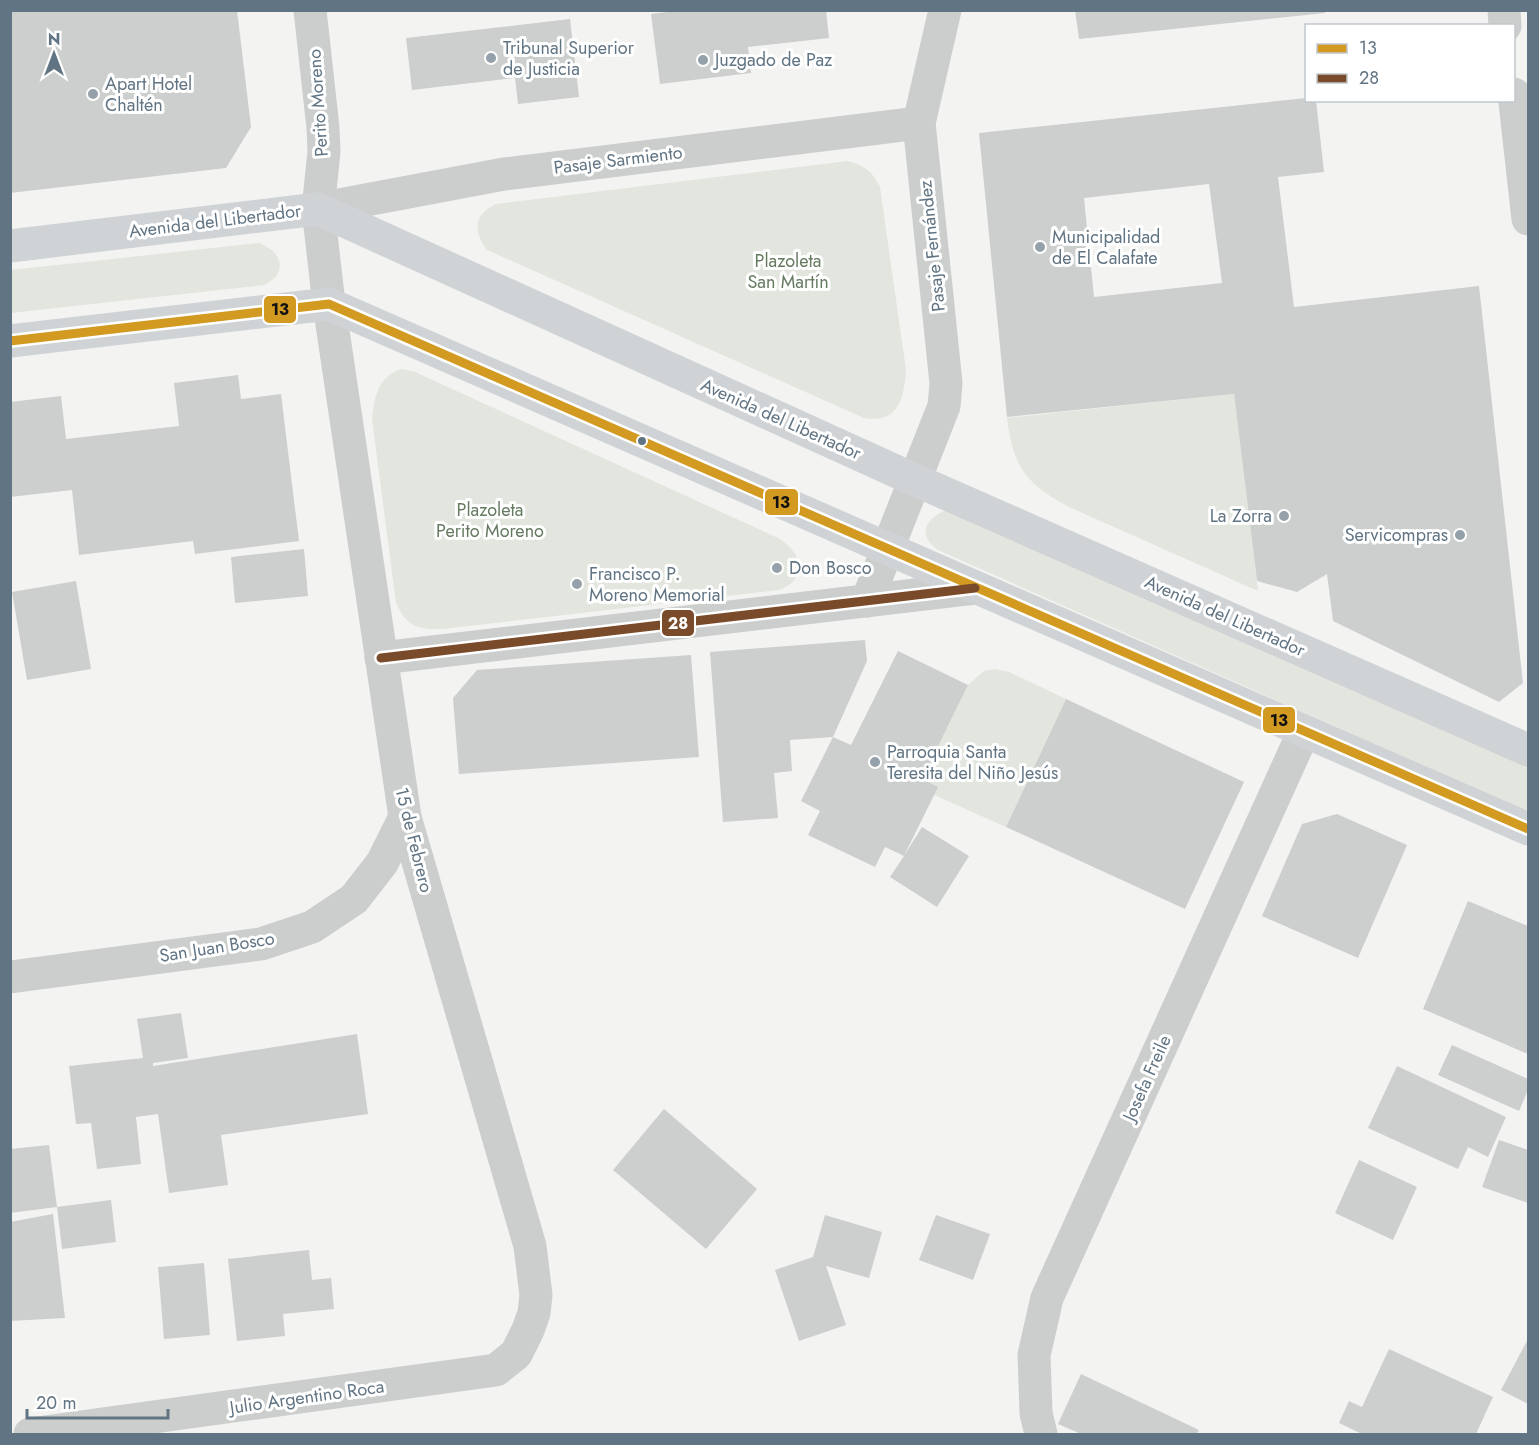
<svg xmlns="http://www.w3.org/2000/svg" width="1539" height="1445" viewBox="0 0 1539 1445" font-family="Jost,sans-serif">
	<style>
		.green { fill: #e2e6df }
		.building { fill: #cdcfcf; fill-rule: evenodd }
		.lines { fill: none; stroke-linecap: round; stroke-linejoin: round }
		.street { stroke: #cccece; stroke-width: 33 }
		.primary { stroke: #d0d3d6; stroke-width: 33 }
		.bus-1-casing { stroke: #fff; stroke-width: 14 }
		.bus-2-casing { stroke: #fff; stroke-width: 14 }
		.bus-1 { stroke: #d29a21; stroke-width: 9 }
		.bus-2 { stroke: #7a4b2a; stroke-width: 9 }
		.poi-dot { fill: #94a0aa; stroke: #fff; stroke-width: 2 }
		.bus-dot { fill: #617483; stroke: #fff; stroke-width: 2 }
		.labels { text-anchor: middle; dominant-baseline: central; stroke-width: 6; stroke-linejoin: round; paint-order: stroke }
		.poi-label { font-size: 18px; fill: #617483; stroke: #fff; text-anchor: start }
		.street-label { font-size: 18px; fill: #617483; stroke: #fff }
		.park-label { font-size: 18px; fill: #657a60; stroke: #fff }
		.line-badge { stroke: #fff; stroke-width: 2 }
		.badge-label { font-size: 16px; text-anchor: middle; font-weight: bold; fill: #fff }
		.pale-badge-label { font-size: 16px; text-anchor: middle; font-weight: bold; fill: #111 }
	</style>
	<rect width="100%" height="100%" fill="#f3f3f1"/>
	<g class="green">
		<path d="M848,161C865,166 872,171 880,187L906,370C904,399 898,424 864,418L487,250C473,231 473,215 496,204Z"/>
		<path d="M259,243C282,251 289,274 264,285L11,313V270Z"/>
		<path d="M402,369L415,372L778,538C802,552 809,579 779,590L443,629C418,630 407,627 396,603L372,419C374,397 379,375 402,369Z"/>
		<path d="M1234,394L1258,591L1069,507C1026,484 1013,467 1007,418Z"/>
		<path d="M944,511L953,512L1528,766V812L938,550C918,536 924,520 944,511Z"/>
		<path d="M995,669L1009,672L1066,699L1006,827L934,795L922,779L968,685L984,671Z"/>
	</g>
	<g class="building">
		<path d="M10,10H237L251,127L226,168L10,193Z"/>
		<path d="M683,10H826L829,38L748,47L751,73L660,84L651,14Z"/>
		<path d="M1075,10H1325V13L1079,39Z"/>
		<path d="M570,19L579,97L518,104L515,78L412,90L406,38Z"/>
		<path d="M1306,98V100H1316L1324,172L1278,177L1294,307L1479,286L1523,683L1499,702L1333,621L1327,574L1297,592L1257,581L1234,394L1007,417L979,133ZM1209,184L1222,283L1094,297L1084,198Z"/>
		<path d="M238,375L241,399L281,394L299,541L195,554L193,541L79,555L72,490L10,497V402L61,396L66,439L179,426L174,383Z"/>
		<path d="M304,549L308,596L235,603L231,557Z"/>
		<path d="M76,581L91,669L27,680L12,592Z"/>
		<path d="M865,640L867,661L833,737L790,740L792,771L774,773L778,818L723,822L710,652Z"/>
		<path d="M898,651L968,685L922,779L938,787L904,856L922,827L969,856L937,907L890,877L904,856L885,847L875,867L808,835L820,811L801,801L833,737L851,745Z"/>
		<path d="M691,655L699,757L459,774L453,698L477,670Z"/>
		<path d="M1066,699L1244,782L1185,909L1006,827Z"/>
		<path d="M1337,814L1407,845L1358,958L1262,916L1302,824Z"/>
		<path d="M1468,901L1528,926V1054L1423,1009Z"/>
		<path d="M181,1013L188,1058L153,1063V1066L357,1034L368,1114L221,1135L228,1185L169,1193L158,1114L136,1117L141,1164L97,1169L91,1123L76,1124L69,1066L143,1058L137,1019Z"/>
		<path d="M1452,1045L1528,1079V1090L1519,1111L1438,1075Z"/>
		<path d="M1397,1066L1506,1117L1488,1157L1468,1147L1458,1169L1368,1128Z"/>
		<path d="M664,1109L757,1189L706,1249L613,1170Z"/>
		<path d="M1499,1140L1528,1150V1203L1482,1187Z"/>
		<path d="M49,1145L57,1207L10,1213V1149Z"/>
		<path d="M1359,1160L1417,1187L1393,1240L1335,1213Z"/>
		<path d="M111,1200L116,1242L62,1249L57,1207Z"/>
		<path d="M53,1214L65,1318L10,1321V1222Z"/>
		<path d="M825,1215L882,1232L869,1278L826,1266L846,1325L799,1341L775,1270L813,1257Z"/>
		<path d="M936,1215L990,1234L973,1280L919,1260Z"/>
		<path d="M309,1250L312,1280L331,1278L334,1309L283,1314L285,1336L237,1341L228,1259Z"/>
		<path d="M204,1263L210,1335L164,1339L158,1267Z"/>
		<path d="M1528,1339V1404L1501,1390Z"/>
		<path d="M1389,1349L1493,1397L1476,1434H1362L1339,1423L1349,1401L1362,1407Z"/>
		<path d="M1081,1374L1199,1430L1197,1434H1081L1058,1424Z"/>
	</g>
	<g class="lines">
		<g class="street">
			<path d="M1504,10L1505,26"/>
			<path d="M1514,94L1528,219"/>
			<path d="M318,209L504,174L919,123"/>
			<path d="M867,601L944,406L946,383L919,123L945,10"/>
			<path d="M381,658L975,588"/>
			<path d="M10,977L261,944L312,927L354,899L382,863L405,817"/>
			<path d="M30,1434L496,1370L516,1354L528,1330L534,1313L536,1295L530,1246L405,817L329,304L318,209L324,152L323,128L310,10"/>
			<path d="M1041,1434L1036,1413L1034,1355L1047,1298L1304,731"/>
		</g>
		<g class="primary">
			<path d="M10,246L318,209L913,479L1528,750"/>
			<path d="M10,341L329,304L1528,829"/>
		</g>
		<g class="bus-1-casing">
			<path id="bus-1" d="M10,341L329,304L1528,829"/>
		</g>
		<g class="bus-2-casing">
			<path id="bus-2" d="M381,658L975,588"/>
		</g>
		<use href="#bus-1" class="bus-1"/>
		<use href="#bus-2" class="bus-2"/>
	</g>
	<g class="poi-dot">
		<circle cx="491" cy="58" r="6"/>
		<circle cx="703" cy="60" r="6"/>
		<circle cx="93" cy="94" r="6"/>
		<circle cx="1040" cy="247" r="6"/>
		<circle cx="1284" cy="516" r="6"/>
		<circle cx="1460" cy="535" r="6"/>
		<circle cx="777" cy="568" r="6"/>
		<circle cx="577" cy="584" r="6"/>
		<circle cx="875" cy="762" r="6"/>
	</g>
	<circle class="bus-dot" cx="642" cy="441" r="5"/>
	<g class="labels">
		<g class="poi-label">
			<text x="503" y="48">Tribunal Superior<tspan x="503" dy="21">de Justicia</tspan></text>
			<text x="715" y="60">Juzgado de Paz</text>
			<text x="105" y="84">Apart Hotel<tspan x="105" dy="21">Chaltén</tspan></text>
			<text x="1052" y="237">Municipalidad<tspan x="1052" dy="21">de El Calafate</tspan></text>
			<text x="1272" y="516" text-anchor="end">La Zorra</text>
			<text x="1448" y="535" text-anchor="end">Servicompras</text>
			<text x="789" y="568">Don Bosco</text>
			<text x="589" y="574">Francisco P.<tspan x="589" dy="21">Moreno Memorial</tspan></text>
			<text x="887" y="752">Parroquia Santa<tspan x="887" dy="21">Teresita del Niño Jesús</tspan></text>
		</g>
		<g class="street-label">
			<text transform="translate(318 103) rotate(-94)">Perito Moreno</text>
			<text transform="translate(618 160) rotate(-7)">Pasaje Sarmiento</text>
			<text transform="translate(215 221) rotate(-7)">Avenida del Libertador</text>
			<text transform="translate(932 246) rotate(-96)">Pasaje Fernández</text>
			<text transform="translate(781 419) rotate(24)">Avenida del Libertador</text>
			<text transform="translate(1225 616) rotate(24)">Avenida del Libertador</text>
			<text transform="translate(414 840) rotate(76)">15 de Febrero</text>
			<text transform="translate(217 947) rotate(-9)">San Juan Bosco</text>
			<text transform="translate(1147 1078) rotate(-66)">Josefa Freile</text>
			<text transform="translate(307 1397) rotate(-8)">Julio Argentino Roca</text>
		</g>
		<g class="park-label">
			<text x="788" y="261">Plazoleta<tspan x="788" dy="21">San Martín</tspan></text>
			<text x="490" y="510">Plazoleta<tspan x="490" dy="21">Perito Moreno</tspan></text>
		</g>
	</g>
	<g class="line-badge">
		<rect x="263" y="295" width="34" height="29" rx="6" fill="#d29a21"/>
		<rect x="764" y="488" width="35" height="28" rx="6" fill="#d29a21"/>
		<rect x="661" y="609" width="34" height="28" rx="6" fill="#7a4b2a"/>
		<rect x="1262" y="706" width="34" height="28" rx="6" fill="#d29a21"/>
	</g>
	<g class="badge-label">
		<text x="678" y="629">28</text>
	</g>
	<g class="pale-badge-label">
		<text x="280" y="315">13</text>
		<text x="781" y="508">13</text>
		<text x="1279" y="726">13</text>
	</g>
	<rect width="1539" height="1445" fill="none" stroke="#617483" stroke-width="24"/>
	<rect x="1305" y="24" width="210" height="78" fill="#ffffff" stroke="#c0c7cd" stroke-width="1.5"/>
	<rect x="1317" y="44" width="30" height="9" fill="#d29a21" stroke="#c0c7cd" stroke-width="1.5"/>
	<text x="1359" y="54" font-size="18" fill="#617483">13</text>
	<rect x="1317" y="74" width="30" height="9" fill="#7a4b2a" stroke="#c0c7cd" stroke-width="1.5"/>
	<text x="1359" y="84" font-size="18" fill="#617483">28</text>
	<g transform="translate(54 54)" stroke="#ffffff" stroke-width="4.5" paint-order="stroke">
	<path d="M0-4.5L10 22L0 15L-10 22Z" fill="#617483"/>
	<text y="-9" font-size="16" font-weight="bold" text-anchor="middle" fill="#617483">N</text>
	</g>
	<path d="M27 1409v9h141v-9" fill="none" stroke="#617483" stroke-width="3"/>
	<text x="36" y="1409" font-size="18" fill="#617483" stroke="#ffffff" stroke-width="4.5" paint-order="stroke">20 m</text>
</svg>
